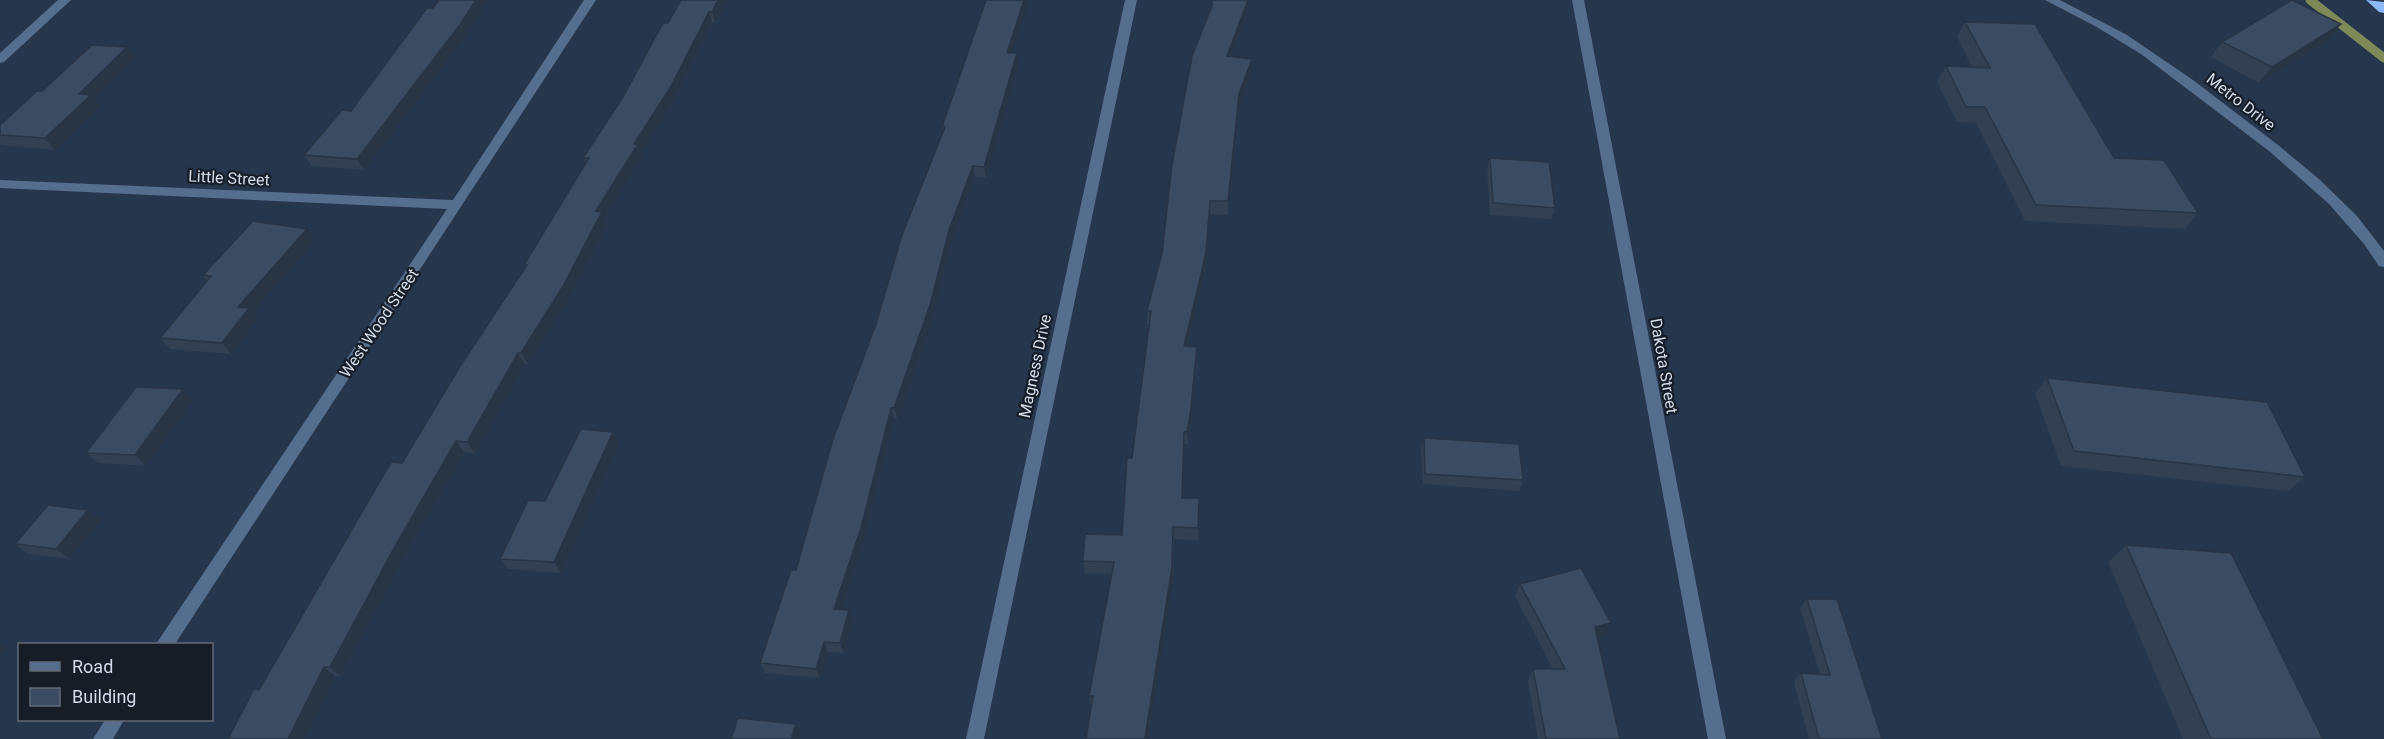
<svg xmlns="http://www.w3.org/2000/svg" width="2384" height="739" viewBox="0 0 2384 739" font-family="Roboto,sans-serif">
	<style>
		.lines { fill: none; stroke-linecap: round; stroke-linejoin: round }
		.stream { stroke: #7e8958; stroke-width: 9 }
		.minor { fill: #566e8e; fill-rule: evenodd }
		.highway { fill: #8bb9f9; fill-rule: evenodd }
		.wall { fill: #334054 }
		.shaded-wall { fill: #293445 }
		.building { fill: #3b4b62; stroke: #293445; stroke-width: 1.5 }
		.labels { text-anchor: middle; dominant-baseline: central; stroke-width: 4.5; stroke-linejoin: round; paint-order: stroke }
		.street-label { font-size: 16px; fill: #d2dcea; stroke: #161d27 }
	</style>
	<rect width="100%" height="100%" fill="#26364c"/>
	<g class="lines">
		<path class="stream" d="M2310,0L2384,58"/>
		<g class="minor">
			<path d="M58,0H71L4,62L0,63V53Z"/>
			<path d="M584,0H596L175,644H156L447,209L0,188V180L453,200Z"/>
			<path d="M1125,0H1137L984,739H966Z"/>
			<path d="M1572,0H1584L1726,739H1708Z"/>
			<path d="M2045,0H2060L2127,35L2193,80L2278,145L2319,179L2357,216L2384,251V267L2379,266L2364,244L2329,204L2269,151L2141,54L2095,26Z"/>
			<path d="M105,720H124L113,739H93Z"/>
		</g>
		<path class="highway" d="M2366,0L2384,2V13L2379,12Z"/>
	</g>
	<g class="wall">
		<path d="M439,0H488L465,37L364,170L312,166L304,155L351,111Z"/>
		<path d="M681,0H728L715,23H712L674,99L641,152L642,156L605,217L608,223L568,299L528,364H525L475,453L464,452L403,558L340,676H335L304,739H228L525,267L524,265L586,163L583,158L623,97Z"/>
		<path d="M1248,0V12L1231,56L1251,73L1239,107L1228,215L1210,214L1206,266L1187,346L1197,360L1190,428L1188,444H1184L1182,498H1199L1198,540L1174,539L1173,578L1086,739L1091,706H1090L1089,696L1112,574L1085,573L1083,561L1122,535L1150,324H1147V311L1162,253L1212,6Z"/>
		<path d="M1965,22L2114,158L2198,213L2185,229L2025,221L1976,123L1957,122L1937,82L1946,66L1972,67L1957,37Z"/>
		<path d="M2328,40L2259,83L2211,57L2222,42Z"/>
		<path d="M127,47L136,58L94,99L100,106L55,150L0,145V125L42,91Z"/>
		<path d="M1012,53L1019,65L986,178L975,177L951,242L933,316L898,419L894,418L864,538L842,610L853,620L844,653L828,652L820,678L765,673L760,663L796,570L876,324L943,131L942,127Z"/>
		<path d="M1490,158L1555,208L1551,219L1490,215L1487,169Z"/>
		<path d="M307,229L315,240L253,312L258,319L231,354L170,349L160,338L207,281L203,275Z"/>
		<path d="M2047,378L2305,477L2288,491L2061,466L2035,393Z"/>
		<path d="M193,400L146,466L98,463L86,453Z"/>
		<path d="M1424,438L1523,480L1519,491L1423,484L1421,449Z"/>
		<path d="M619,443L561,573L508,569L500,559L545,501Z"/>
		<path d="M101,520L69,559L28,554L15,544Z"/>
		<path d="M2126,545L2323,739H2183L2108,562Z"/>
		<path d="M1520,584L1605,635L1598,637L1620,739H1538L1528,681L1533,669H1553L1515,596Z"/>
		<path d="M1807,599L1882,739H1809L1794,682L1801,673L1820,674L1800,608Z"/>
	</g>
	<g class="shaded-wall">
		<path d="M476,0H488L465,37L364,170L357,159Z"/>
		<path d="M718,0H728L715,23L712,12Z"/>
		<path d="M1024,0H1029L1008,64L1007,53Z"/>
		<path d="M1248,0V12L1226,69L1227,56Z"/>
		<path d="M709,12L712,23L674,99L641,152L642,156L605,217L608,223L568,299L528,364L521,353L596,211Z"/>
		<path d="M2341,24L2328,40L2259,83L2272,67Z"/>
		<path d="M127,47L136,58L94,99L100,106L55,150L45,138L79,94Z"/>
		<path d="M1017,53L1019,65L986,178L984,167Z"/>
		<path d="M1252,59L1251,73L1239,107L1228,215V201L1239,94Z"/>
		<path d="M973,166L975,177L951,242L933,316L898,419L894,408L949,230Z"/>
		<path d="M1210,201L1206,266L1184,359V346Z"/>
		<path d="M307,229L315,240L253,312L258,319L231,354L222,343L238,307Z"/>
		<path d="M1197,347V360L1190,428L1188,444L1187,432Z"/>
		<path d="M518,353L525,364L475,453L467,442Z"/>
		<path d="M183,389L193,400L146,466L135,455Z"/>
		<path d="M891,408L894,418L864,538L839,619L834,609Z"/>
		<path d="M613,432L619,443L561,573L554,562Z"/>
		<path d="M456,441L464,452L403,558L340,676L330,667L394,548Z"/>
		<path d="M88,510L101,520L69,559L56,549Z"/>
		<path d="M1173,527V578L1148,739H1145Z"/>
		<path d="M849,610L853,620L844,653L840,643Z"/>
		<path d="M1611,623L1605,635L1589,639L1595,627Z"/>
		<path d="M824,642L828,652L820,678L816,669Z"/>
		<path d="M0,644L6,648L0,654Z"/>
		<path d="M324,667L335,676L304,739H288Z"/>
		<path d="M796,724L801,733L799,739H791Z"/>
	</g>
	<g class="building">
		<path d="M439,0H476L459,26L357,159L304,155L342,110L351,111L427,8H433Z"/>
		<path d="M681,0H718L712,12H709L670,88L634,144H638L596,211L602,212L562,288L521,353H518L467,442L456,441L394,548L330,667H324L288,739H228L254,689L259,690L391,462L402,463L459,368L527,265H524L589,158H583L623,97L663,23H668Z"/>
		<path d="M986,0H1024L1007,53H1017L984,167L973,166L949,230L930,305L894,408H891L861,528L834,609L849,610L840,643L824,642L816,669L760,663L791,570H796L833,439L876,324L902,235L945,127H942Z"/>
		<path d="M1212,0H1248L1227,56L1252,59L1239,94L1228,201H1210L1206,253L1184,346L1197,347L1190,416L1187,432H1184L1182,498H1199L1198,528L1173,527L1172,567L1145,738L1151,739H1086L1093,696H1089L1114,562L1083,561L1085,534L1122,535L1127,458H1132L1151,311H1147L1162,253L1172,165L1192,56L1212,6Z"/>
		<path d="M2292,0L2341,24L2272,67L2222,42Z"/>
		<path d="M1965,22L2035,24L2114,158L2164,160L2198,213L2036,205L1985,107H1966L1946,66L1990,68Z"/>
		<path d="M92,45L127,47L79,94L91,95L45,138L0,135V125L37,91H42Z"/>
		<path d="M1490,158L1549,162L1555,208L1493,203Z"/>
		<path d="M253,221L307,229L238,307L249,308L222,343L160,338L211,276L203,275Z"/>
		<path d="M2047,378L2267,402L2305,477L2074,451Z"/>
		<path d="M136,387L183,389L135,455L86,453Z"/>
		<path d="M581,429L613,432L554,562L500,559L528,500L545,501Z"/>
		<path d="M1424,438L1519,444L1523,480L1425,474Z"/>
		<path d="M48,505L88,510L56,549L15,544Z"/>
		<path d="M2126,545L2231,553L2323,739H2211Z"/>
		<path d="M1581,568L1611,623L1595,627L1620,739H1546L1533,669H1565L1520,584Z"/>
		<path d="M1807,599H1837L1882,739H1819L1801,673L1830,675Z"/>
		<path d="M738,718L796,724L791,739H731Z"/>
	</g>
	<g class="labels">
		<g class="street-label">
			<text transform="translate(2241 102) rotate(38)">Metro Drive</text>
			<text transform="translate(229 178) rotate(3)">Little Street</text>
			<text transform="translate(379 323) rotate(-56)">West Wood Street</text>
			<text transform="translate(1035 366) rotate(-78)">Magness Drive</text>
			<text transform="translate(1664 366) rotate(80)">Dakota Street</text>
		</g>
	</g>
	<rect x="18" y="643" width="195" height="78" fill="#161d27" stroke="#616975" stroke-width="1.5"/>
	<rect x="30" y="662" width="30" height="9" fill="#566e8e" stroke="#616975" stroke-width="1.5"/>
	<text x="72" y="673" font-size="18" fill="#d2dcea">Road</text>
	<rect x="30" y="688" width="30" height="18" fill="#3b4b62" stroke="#616975" stroke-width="1.5"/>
	<text x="72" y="703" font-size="18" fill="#d2dcea">Building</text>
</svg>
